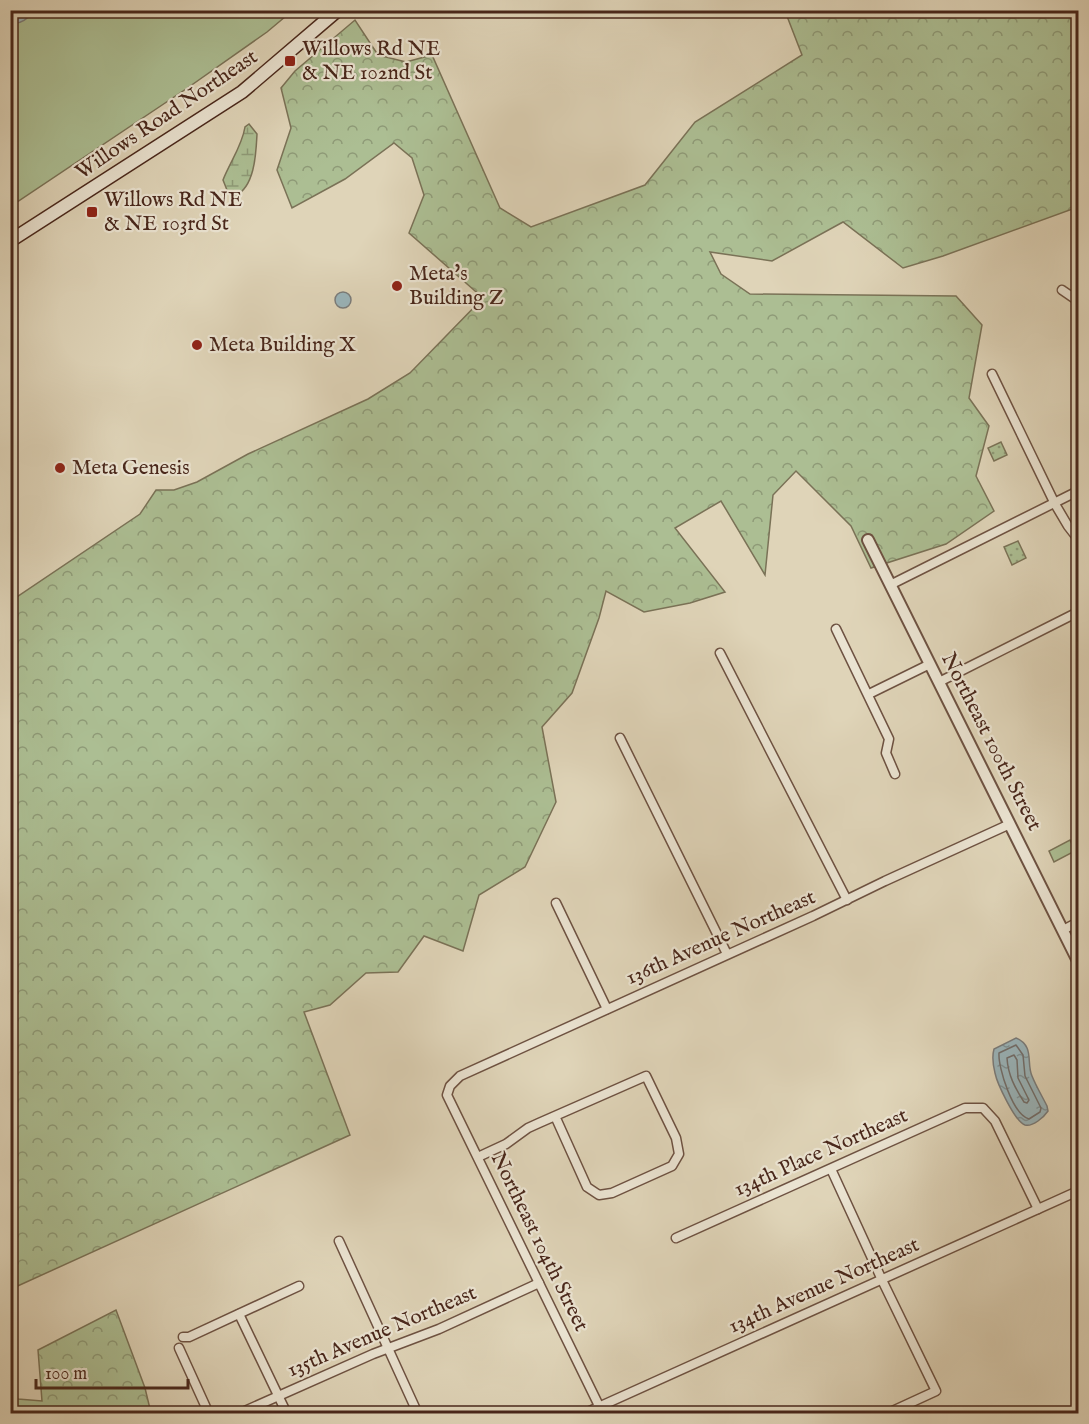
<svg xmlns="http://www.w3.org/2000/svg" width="1089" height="1424" viewBox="0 0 1089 1424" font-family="'IM FELL English',serif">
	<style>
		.grass { fill: #acbe93; stroke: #7a7257; stroke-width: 1.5 }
		.forest { fill: url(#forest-crowns); stroke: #7a7257; stroke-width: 1.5 }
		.wetland { fill: url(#wetland-marsh); stroke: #7a7257; stroke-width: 1.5 }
		.park { fill: url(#park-dots); stroke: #7a7257; stroke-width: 1.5 }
		.water { fill: url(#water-ripples); stroke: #7a7c7b; stroke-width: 1.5 }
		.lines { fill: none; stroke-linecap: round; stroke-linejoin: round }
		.shore { stroke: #726e6b; stroke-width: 1.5 }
		.minor-casing { stroke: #6e5242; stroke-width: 11 }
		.tertiary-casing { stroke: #6e5242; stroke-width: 14 }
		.secondary-casing { stroke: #49271b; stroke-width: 15 }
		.minor { stroke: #eae3d1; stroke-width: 8 }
		.tertiary { stroke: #eae3d1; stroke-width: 10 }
		.secondary { stroke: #eae3d1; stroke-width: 12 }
		.poi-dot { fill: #8f2418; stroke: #eae3d1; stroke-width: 2 }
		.labels { text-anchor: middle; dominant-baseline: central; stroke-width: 4.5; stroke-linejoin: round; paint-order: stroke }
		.poi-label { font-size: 21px; fill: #49271b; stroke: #eae3d1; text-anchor: start }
		.street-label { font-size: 21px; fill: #49271b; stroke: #eae3d1 }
	</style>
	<defs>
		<pattern id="forest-crowns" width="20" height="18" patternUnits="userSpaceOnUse" patternTransform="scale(1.5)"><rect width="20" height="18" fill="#acbe93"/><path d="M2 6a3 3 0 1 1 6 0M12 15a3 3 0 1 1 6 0" fill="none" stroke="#8e9a77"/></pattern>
		<pattern id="wetland-marsh" width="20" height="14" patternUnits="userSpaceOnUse" patternTransform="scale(1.5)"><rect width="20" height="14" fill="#acbe93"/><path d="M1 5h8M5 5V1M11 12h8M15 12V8" fill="none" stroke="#8e9a77"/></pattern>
		<pattern id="park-dots" width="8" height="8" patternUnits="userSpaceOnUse" patternTransform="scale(1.5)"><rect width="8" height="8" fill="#acbe93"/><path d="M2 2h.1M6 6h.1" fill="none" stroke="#8e9a77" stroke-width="1.8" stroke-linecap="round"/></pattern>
		<pattern id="water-ripples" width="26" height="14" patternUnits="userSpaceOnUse" patternTransform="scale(1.5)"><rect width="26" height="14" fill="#9ab5bb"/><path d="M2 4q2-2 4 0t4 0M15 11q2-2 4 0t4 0" fill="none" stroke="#809397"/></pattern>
	</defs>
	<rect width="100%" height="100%" fill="#dfd4b8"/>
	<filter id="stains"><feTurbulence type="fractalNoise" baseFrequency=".00333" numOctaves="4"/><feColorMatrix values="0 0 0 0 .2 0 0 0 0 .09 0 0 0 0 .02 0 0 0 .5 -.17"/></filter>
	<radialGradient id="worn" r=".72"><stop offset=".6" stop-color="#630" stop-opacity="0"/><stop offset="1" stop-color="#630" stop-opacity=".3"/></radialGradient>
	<g class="grass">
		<path d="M11,11H292L267,32L186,89L11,206Z"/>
		<path d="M1070,840L1075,851L1054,862L1049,851Z"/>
	</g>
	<g class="forest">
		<path d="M785,11H1078V207L943,256L903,268L843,222L772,261L710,252L721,274L750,294L956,296L982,325L969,398L989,426L976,476L994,511L946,544L871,568L851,526L796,471L773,495L765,575L721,501L675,528L725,592L690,603L644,612L606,591L599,618L572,693L542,727L556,802L525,867L479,895L463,951L424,936L398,972L366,973L330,1005L304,1012L350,1135L11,1289V601L140,514L156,490H174L197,482L248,454L368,399L410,373L483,298L409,233L424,195L412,158L394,143L345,179L292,208L277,170L291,128L281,88L295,71L355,20L378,55L406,62L432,55L500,208L531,227L645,185L695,122L802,55Z"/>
		<path d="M116,1310L145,1388L151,1413H11V1390L18,1399L42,1401L38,1350Z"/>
	</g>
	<path class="wetland" d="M249,124L257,134C256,153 255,187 235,196L227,190L223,180C230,162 242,146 245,127Z"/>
	<g class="park">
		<path d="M1001,442L1007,455L994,461L988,448Z"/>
		<path d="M1018,541L1026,558L1012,565L1004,547Z"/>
	</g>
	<g class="water">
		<path d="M11,10H34V11C28,18 21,25 11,23Z"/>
		<circle cx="343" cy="300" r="8"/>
		<path d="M1016,1038C1035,1046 1026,1063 1032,1076C1036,1086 1042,1096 1047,1106L1048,1111C1044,1117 1033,1127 1025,1125C1015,1122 997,1083 995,1073C993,1065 992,1056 994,1049Z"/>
	</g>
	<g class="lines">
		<g class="shore">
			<path d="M1016,1045L1023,1055L1025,1076L1041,1108L1040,1112L1029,1119C1013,1115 998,1068 999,1053Z"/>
			<path d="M1014,1055L1017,1060L1018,1078L1029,1100L1027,1103L1024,1102C1015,1088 1008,1075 1007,1058Z"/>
		</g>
		<g class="minor-casing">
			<g id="minor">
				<path d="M1062,290L1078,301"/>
				<path d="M992,374L1055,504L1068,526L1078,539"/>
				<path d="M890,585L1078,491"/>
				<path d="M836,629L889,739L886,753L895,774"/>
				<path d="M720,653L847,900"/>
				<path d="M939,682L1078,612"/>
				<path d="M869,694L930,664"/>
				<path d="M1077,717L1078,716"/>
				<path d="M620,738L727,954"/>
				<path d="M556,903L607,1009"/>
				<path d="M1063,930L1078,922"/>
				<path d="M478,1157L506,1144L528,1128L539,1123L646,1076L676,1138L679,1154L672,1166L612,1193L599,1195L587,1187L555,1116"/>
				<path d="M831,1169L882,1280L936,1391L886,1414"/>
				<path d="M676,1238L965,1108H983L995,1121L1038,1209"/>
				<path d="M339,1241L418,1414"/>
				<path d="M239,1314L287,1414"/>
				<path d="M183,1337H189L299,1286"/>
				<path d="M179,1348L209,1414"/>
				<path d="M238,1414L373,1354L439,1329L539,1283"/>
				<path d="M583,1414L1078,1191"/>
				<path d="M603,1414L447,1095L450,1086L460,1076L813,916L885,881L1010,824"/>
			</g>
		</g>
		<g class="tertiary-casing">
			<path id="tertiary" d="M868,540L1078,961"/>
		</g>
		<g class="secondary-casing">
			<path id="secondary" d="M10,241L242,92L338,10"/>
		</g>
		<use href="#minor" class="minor"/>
		<use href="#tertiary" class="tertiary"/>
		<use href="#secondary" class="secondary"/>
	</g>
	<g class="poi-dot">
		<rect x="284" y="55" width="12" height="12" rx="3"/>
		<rect x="86" y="206" width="12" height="12" rx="3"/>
		<circle cx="397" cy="286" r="6"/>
		<circle cx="197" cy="345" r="6"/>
		<circle cx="60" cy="468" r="6"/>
	</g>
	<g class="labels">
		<g class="poi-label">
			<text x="302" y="49">Willows Rd NE<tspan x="302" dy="24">&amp; NE 102nd St</tspan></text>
			<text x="104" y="200">Willows Rd NE<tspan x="104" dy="24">&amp; NE 103rd St</tspan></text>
			<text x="409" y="274">Meta's<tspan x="409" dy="24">Building Z</tspan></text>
			<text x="209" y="345">Meta Building X</text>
			<text x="72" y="468">Meta Genesis</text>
		</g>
		<g class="street-label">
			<text transform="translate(167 115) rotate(-34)">Willows Road Northeast</text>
			<text transform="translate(991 742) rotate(63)">Northeast 100th Street</text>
			<text transform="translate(721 938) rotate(-24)">136th Avenue Northeast</text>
			<text transform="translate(821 1153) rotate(-24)">134th Place Northeast</text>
			<text transform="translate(539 1242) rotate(64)">Northeast 104th Street</text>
			<text transform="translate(824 1286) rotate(-24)">134th Avenue Northeast</text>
			<text transform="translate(382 1332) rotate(-23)">135th Avenue Northeast</text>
		</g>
	</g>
	<rect width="1089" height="1424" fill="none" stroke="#dfd4b8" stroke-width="36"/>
	<rect x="12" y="12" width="1065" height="1400" fill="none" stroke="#49271b" stroke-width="3"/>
	<rect x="18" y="18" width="1053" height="1388" fill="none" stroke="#49271b" stroke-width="1.5"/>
	<path d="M36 1379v9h152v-9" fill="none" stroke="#49271b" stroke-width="3"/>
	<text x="45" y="1379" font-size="18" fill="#49271b" stroke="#eae3d1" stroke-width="4.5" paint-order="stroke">100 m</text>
	<rect width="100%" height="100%" filter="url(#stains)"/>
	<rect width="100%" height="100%" fill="url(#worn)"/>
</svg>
